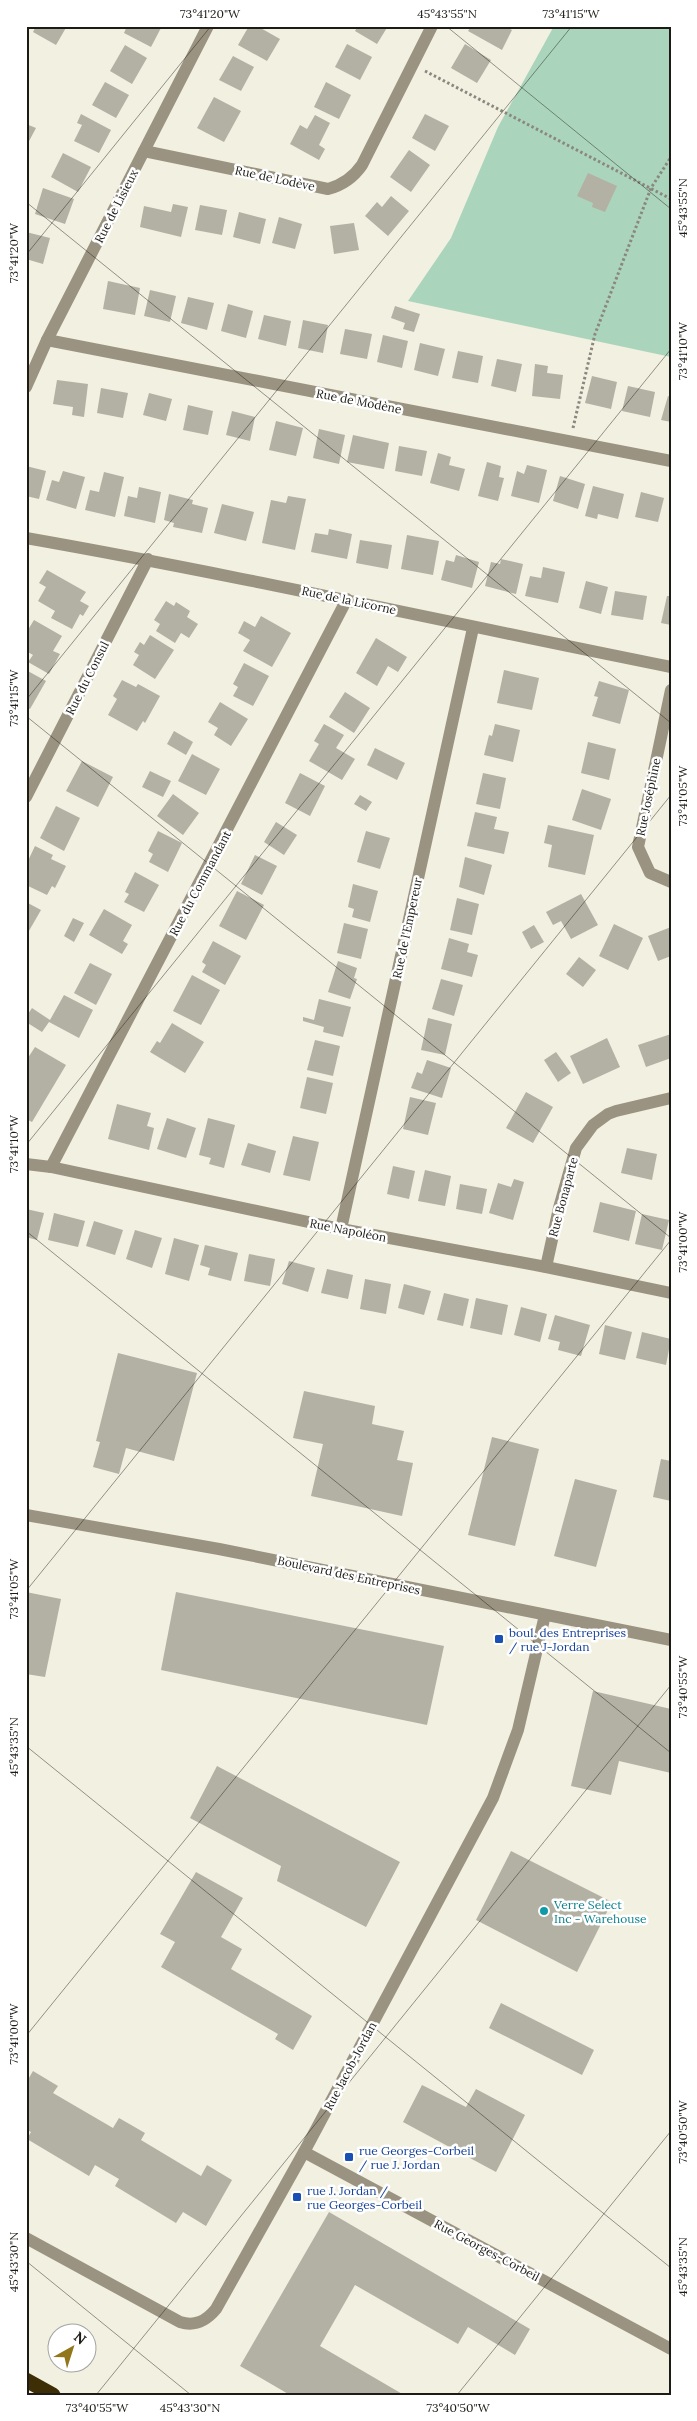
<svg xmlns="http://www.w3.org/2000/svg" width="697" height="2421" viewBox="0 0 697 2421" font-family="Lora,serif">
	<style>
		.green { fill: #abd4bd }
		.building { fill: #b3b1a3 }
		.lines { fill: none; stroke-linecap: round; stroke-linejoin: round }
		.path { stroke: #8a887e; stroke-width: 3; stroke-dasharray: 2.5 2.5; stroke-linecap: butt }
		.minor { stroke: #9b9381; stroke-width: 12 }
		.highway { stroke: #3e2e05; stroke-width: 15 }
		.ticks { fill: none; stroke: #1c1b16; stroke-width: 1; stroke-opacity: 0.45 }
		.transit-dot { fill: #1a4fb4; stroke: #fff; stroke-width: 2 }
		.culture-dot { fill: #0f9aa8; stroke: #fff; stroke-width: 2 }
		.labels { text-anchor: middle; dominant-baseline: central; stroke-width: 5; stroke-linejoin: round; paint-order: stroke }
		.street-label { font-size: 12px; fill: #1c1b16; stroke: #fff }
		.transit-label { font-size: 12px; fill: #164399; stroke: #fff; text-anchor: start }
		.culture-label { font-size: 12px; fill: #0d838f; stroke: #fff; text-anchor: start }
		.neatline { fill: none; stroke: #1c1b16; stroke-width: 2 }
		.ticks-label { font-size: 12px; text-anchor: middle; fill: #1c1b16 }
	</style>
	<rect width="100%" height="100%" fill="#f2f0e1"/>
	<path class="green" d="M554,26H671V357L408,301L451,238L498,127Z"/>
	<g class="building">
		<path d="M36,26H67L56,45L33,32Z"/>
		<path d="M127,26H162L151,47L124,33Z"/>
		<path d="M249,26H257L280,39L267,61L238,45Z"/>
		<path d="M358,26H388L377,44L355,31Z"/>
		<path d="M471,26H504L512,30L502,50L468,31Z"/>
		<path d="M347,44L372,57L360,80L335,67Z"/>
		<path d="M465,44L491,60L477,83L451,68Z"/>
		<path d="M125,45L147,58L132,84L110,71Z"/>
		<path d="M233,56L254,67L241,91L219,80Z"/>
		<path d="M105,82L129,95L116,118L92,105Z"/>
		<path d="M326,82L351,95L339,119L314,107Z"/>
		<path d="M214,97L241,111L224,142L197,128Z"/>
		<path d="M81,114L111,130L99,153L74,141L82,125L77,123Z"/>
		<path d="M425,114L449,126L435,151L412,138Z"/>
		<path d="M315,115L330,123L319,145L325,149L319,160L290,144L300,125L307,129Z"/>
		<path d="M26,124L36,128L28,143L26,142Z"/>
		<path d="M409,150L430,165L411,192L390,177Z"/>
		<path d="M63,153L91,167L78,192L51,177Z"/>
		<path d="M588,173L617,186L605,212L592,207L593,203L577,196Z"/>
		<path d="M43,188L74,199L65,224L35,214Z"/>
		<path d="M391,196L409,211L388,236L365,216L377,202L382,207Z"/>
		<path d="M173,204L188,207L181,237L140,227L144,206L171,212Z"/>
		<path d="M200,205L227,210L222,235L195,230Z"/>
		<path d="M239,212L266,219L260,244L233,237Z"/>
		<path d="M279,217L302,224L295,249L272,243Z"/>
		<path d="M354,223L359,250L334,254L330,226Z"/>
		<path d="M26,232L50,238L43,264L26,259Z"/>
		<path d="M108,281L140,288L135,315L103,309Z"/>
		<path d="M150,290L176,296L170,322L144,316Z"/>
		<path d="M188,297L214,303L207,330L181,323Z"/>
		<path d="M228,304L253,311L246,338L221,331Z"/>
		<path d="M395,306L420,314L414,332L403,329L405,323L391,318Z"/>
		<path d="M264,315L291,321L286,346L258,339Z"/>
		<path d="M303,320L328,325L323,353L298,348Z"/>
		<path d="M345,329L372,334L367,359L340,354Z"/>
		<path d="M383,335L408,341L402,368L377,362Z"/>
		<path d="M420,343L445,349L438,376L414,370Z"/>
		<path d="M458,351L483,356L478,383L452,378Z"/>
		<path d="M497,359L522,364L516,392L491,386Z"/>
		<path d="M535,364L548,366L547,373L563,375L560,399L532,396Z"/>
		<path d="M592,376L617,382L611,409L585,403Z"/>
		<path d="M57,380L88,384L84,417L72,415L73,407L53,404Z"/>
		<path d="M628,386L655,392L650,417L622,411Z"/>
		<path d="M101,388L128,393L123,418L97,413Z"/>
		<path d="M149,393L172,399L166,421L143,415Z"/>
		<path d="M668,396L671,397V422L661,420Z"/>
		<path d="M188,405L213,411L208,435L183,430Z"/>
		<path d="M232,411L255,417L250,441L226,435Z"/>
		<path d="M276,421L303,428L296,456L269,450Z"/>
		<path d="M319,429L345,435L339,464L313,458Z"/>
		<path d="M353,435L389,443L384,469L347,462Z"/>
		<path d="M399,446L427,451L422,476L395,471Z"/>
		<path d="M438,453L451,457L449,465L465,469L459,491L430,483Z"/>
		<path d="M487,462L501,466L499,477L504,478L498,501L478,496Z"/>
		<path d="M527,465L547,470L539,503L511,496L517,471L524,474Z"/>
		<path d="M26,466L46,471L39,499L26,496Z"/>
		<path d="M63,471L85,477L76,509L46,500L52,480L59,482Z"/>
		<path d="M104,472L124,477L115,517L85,510L90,490L99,492Z"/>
		<path d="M560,476L585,484L578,509L553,501Z"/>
		<path d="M593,486L624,494L618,519L598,514L597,519L585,516Z"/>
		<path d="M139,487L161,492L155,523L124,516L128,496L137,498Z"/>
		<path d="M641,492L664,498L658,522L635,517Z"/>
		<path d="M169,494L193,500L192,504L208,508L202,533L173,527L174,523L164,520Z"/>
		<path d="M288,496L306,499L295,550L262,543L271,500L286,503Z"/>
		<path d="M222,504L254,512L246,541L214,533Z"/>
		<path d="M329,529L352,534L347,559L311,552L315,533L328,535Z"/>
		<path d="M407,535L439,541L433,575L401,569Z"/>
		<path d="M360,540L392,545L388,569L356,563Z"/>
		<path d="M456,555L479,562L472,588L441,580L446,560L454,562Z"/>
		<path d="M501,559L523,564L516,594L485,586L491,562L500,564Z"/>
		<path d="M543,567L565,572L558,603L525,596L530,576L541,578Z"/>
		<path d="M47,570L86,592L80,601L89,606L83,616L80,614L72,629L51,618L55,611L38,601L46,587L39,583Z"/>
		<path d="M586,581L608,587L601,614L579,608Z"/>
		<path d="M615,591L647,596L643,620L611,615Z"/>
		<path d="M667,596H671V625L661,623Z"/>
		<path d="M166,601L174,606L176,602L190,611L187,617L198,624L189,638L181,633L175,643L156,631L160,624L154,620Z"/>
		<path d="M261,616L291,633L272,667L243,651L250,640L238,633L244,621L255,627Z"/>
		<path d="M34,620L62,636L53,651L60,654L49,674L28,662L33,655L26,651V633Z"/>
		<path d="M150,635L174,650L155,679L133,665L139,655L134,652L140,642L144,645Z"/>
		<path d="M376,638L407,657L398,672L388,666L377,686L356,673Z"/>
		<path d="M244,663L269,676L253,706L233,696L238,687L233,684Z"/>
		<path d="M26,670L46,681L30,709L26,707Z"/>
		<path d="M504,670L539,678L532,710L497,703Z"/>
		<path d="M122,680L136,687L138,684L160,696L145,723L143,721L137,731L108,715L117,699L113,696Z"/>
		<path d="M599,681L629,690L620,724L592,716L598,697L594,696Z"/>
		<path d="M345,692L370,708L354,733L329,717Z"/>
		<path d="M220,702L248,719L231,746L214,735L218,728L208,722Z"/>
		<path d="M324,724L344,735L336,748L355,759L342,780L309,761L319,744L314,741Z"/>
		<path d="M495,724L520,730L513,762L484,755L489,735L492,736Z"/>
		<path d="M174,731L193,742L186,755L167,744Z"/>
		<path d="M588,742L616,749L609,780L581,773Z"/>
		<path d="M375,748L405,763L397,780L367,765Z"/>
		<path d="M192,754L220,769L206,795L178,781Z"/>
		<path d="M82,761L113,777L98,807L66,791Z"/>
		<path d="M150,771L171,781L163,797L142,787Z"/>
		<path d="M300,773L325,786L310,816L285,803Z"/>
		<path d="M483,773L506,778L500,809L476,804Z"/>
		<path d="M582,789L611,799L601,830L572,820Z"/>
		<path d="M173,794L199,813L183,835L157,816Z"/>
		<path d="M360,795L372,802L366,811L354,804Z"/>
		<path d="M56,806L80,818L64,851L40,838Z"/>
		<path d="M475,812L497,817L494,829L509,832L504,854L467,846Z"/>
		<path d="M276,822L297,835L284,855L264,842Z"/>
		<path d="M548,825L594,835L585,875L548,867L552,845L544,843Z"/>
		<path d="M158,831L182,843L168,872L149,862L153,854L148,851Z"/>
		<path d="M366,831L390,838L380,869L357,862Z"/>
		<path d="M35,846L53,855L51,859L66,866L55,888L52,886L47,895L26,885V865Z"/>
		<path d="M255,855L277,866L262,895L241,884Z"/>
		<path d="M465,857L492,865L484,895L459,887Z"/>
		<path d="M135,872L159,885L144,912L124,902L129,894L125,892Z"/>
		<path d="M353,884L378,891L370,922L352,917L354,909L348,907Z"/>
		<path d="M237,891L264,905L246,940L219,926Z"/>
		<path d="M581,894L598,925L571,939L561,921L553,925L546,912Z"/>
		<path d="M457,898L479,904L472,935L450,930Z"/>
		<path d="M26,902L41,910L26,936Z"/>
		<path d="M104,909L132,925L123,941L128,944L122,954L89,935Z"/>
		<path d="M73,918L84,923L74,942L64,936Z"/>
		<path d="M344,923L368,929L361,959L337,953Z"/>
		<path d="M614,924L643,938L628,970L599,956Z"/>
		<path d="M534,925L544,942L531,949L522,932Z"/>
		<path d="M671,927V956L658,961L648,936Z"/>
		<path d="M449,938L469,944L467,952L478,955L472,977L441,969Z"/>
		<path d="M213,941L241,956L225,985L202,972L206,965L202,962Z"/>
		<path d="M579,957L596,970L583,987L566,974Z"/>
		<path d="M338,961L357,968L354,978L357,979L350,999L328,992Z"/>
		<path d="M90,963L112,974L96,1005L74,993Z"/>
		<path d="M192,975L220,990L201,1025L173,1011Z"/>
		<path d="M441,979L463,985L454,1016L432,1009Z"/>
		<path d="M64,995L93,1010L79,1038L49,1022L42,1032L26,1022V1017L32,1008L50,1020Z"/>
		<path d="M319,999L351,1007L343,1037L323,1032L324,1027L303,1021V1017L314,1020Z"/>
		<path d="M428,1018L452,1024L445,1055L421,1050Z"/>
		<path d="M172,1023L204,1042L185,1073L150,1052L157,1041L160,1043Z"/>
		<path d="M671,1034V1058L646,1067L638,1045Z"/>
		<path d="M607,1038L620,1067L583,1084L570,1056Z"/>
		<path d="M315,1040L340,1046L333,1076L307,1070Z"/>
		<path d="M35,1047L66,1065L32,1122L26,1119V1061Z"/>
		<path d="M556,1052L571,1073L558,1082L544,1060Z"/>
		<path d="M427,1060L451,1068L442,1098L411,1088L417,1072L422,1074Z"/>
		<path d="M307,1077L333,1083L326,1114L300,1108Z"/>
		<path d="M526,1092L553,1107L533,1143L506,1128Z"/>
		<path d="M410,1097L436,1103L428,1135L403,1129Z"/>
		<path d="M117,1104L151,1113L147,1126L154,1128L149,1150L108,1139Z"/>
		<path d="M167,1118L196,1128L186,1158L157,1149Z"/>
		<path d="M208,1118L235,1125L224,1168L209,1164L211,1158L199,1155Z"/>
		<path d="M293,1136L319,1142L310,1181L283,1175Z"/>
		<path d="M248,1143L276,1151L270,1173L241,1165Z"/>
		<path d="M627,1148L657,1154L652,1180L621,1173Z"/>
		<path d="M393,1166L415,1171L409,1199L387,1194Z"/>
		<path d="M425,1170L451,1176L445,1206L418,1201Z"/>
		<path d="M514,1179L524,1182L513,1220L489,1213L498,1183L511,1187Z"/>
		<path d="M460,1184L487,1189L482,1214L456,1209Z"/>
		<path d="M600,1202L636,1211L629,1241L593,1232Z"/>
		<path d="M26,1209L44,1213L37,1240L26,1237Z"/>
		<path d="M54,1213L85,1221L78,1247L48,1240Z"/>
		<path d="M642,1214L669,1220L662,1250L635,1244Z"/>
		<path d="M94,1221L123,1230L115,1255L86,1246Z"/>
		<path d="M135,1230L162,1238L152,1268L126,1259Z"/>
		<path d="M174,1238L199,1245L189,1281L165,1274Z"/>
		<path d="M205,1245L238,1253L231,1281L208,1275L210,1268L200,1265Z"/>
		<path d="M249,1254L275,1259L270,1286L244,1281Z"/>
		<path d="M289,1261L315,1268L308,1292L282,1284Z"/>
		<path d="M327,1269L353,1275L348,1299L321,1293Z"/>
		<path d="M365,1279L391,1284L386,1314L360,1309Z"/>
		<path d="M404,1284L431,1291L424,1315L398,1308Z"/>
		<path d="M444,1293L469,1299L463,1326L437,1320Z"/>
		<path d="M476,1298L508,1305L502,1335L470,1328Z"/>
		<path d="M521,1307L547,1314L540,1342L514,1335Z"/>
		<path d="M555,1315L590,1325L581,1356L558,1350L560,1342L548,1339Z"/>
		<path d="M605,1325L632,1332L625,1360L599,1354Z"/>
		<path d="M642,1332L671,1339L666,1365L636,1358Z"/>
		<path d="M118,1353L197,1373L174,1461L126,1448L119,1474L93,1467L100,1442L96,1441Z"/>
		<path d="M304,1391L375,1406L372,1424L404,1431L397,1460L413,1463L402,1516L311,1496L323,1444L293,1438Z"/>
		<path d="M492,1437L539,1449L515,1546L468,1535Z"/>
		<path d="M661,1459L671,1461V1501L653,1497Z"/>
		<path d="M575,1479L617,1490L596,1567L554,1556Z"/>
		<path d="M26,1592L61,1599L45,1677L26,1674Z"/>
		<path d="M176,1592L444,1646L427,1725L161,1670Z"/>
		<path d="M593,1691L671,1709V1773L619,1761L611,1795L571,1786Z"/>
		<path d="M217,1766L400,1862L366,1927L277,1881L281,1866L190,1818Z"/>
		<path d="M511,1851L612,1902L577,1972L476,1920Z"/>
		<path d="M196,1872L243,1898L221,1937L242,1949L231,1969L312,2016L293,2050L275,2039L278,2034L161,1967L175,1942L160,1934Z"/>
		<path d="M501,2003L594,2050L582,2075L489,2028Z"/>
		<path d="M33,2071L58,2086L53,2093L113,2128L119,2118L145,2133L141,2140L201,2176L207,2165L232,2180L206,2226L183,2212L176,2223L115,2186L119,2179L95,2165L89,2176L27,2139L31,2132L26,2129V2083Z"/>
		<path d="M422,2085L466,2107L476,2089L525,2115L496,2172L403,2122Z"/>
		<path d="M329,2212L530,2329L515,2355L468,2327L458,2344L355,2285L320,2346L404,2395H290L240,2366Z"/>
	</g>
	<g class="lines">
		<g class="path">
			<path d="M425,71L671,199"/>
			<path d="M573,428L595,334L651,188L671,157"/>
		</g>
		<g class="minor">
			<path d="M144,151L328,189C343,185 353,178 362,165L432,26"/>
			<path d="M47,340L671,461"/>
			<path d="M26,387L47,340L208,26"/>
			<path d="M26,538C242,576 456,624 671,667"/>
			<path d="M671,690L638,847L650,873L671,882"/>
			<path d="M26,797L148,559"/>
			<path d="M26,1164L51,1167L341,1229L546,1267L671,1293"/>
			<path d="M51,1167L347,599"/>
			<path d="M341,1229L473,628"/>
			<path d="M546,1267L559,1208L576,1148L593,1125L608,1114L616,1111L671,1098"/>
			<path d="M26,1515L219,1549L671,1640"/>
			<path d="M304,2152L671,2349"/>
			<path d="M26,2238L180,2322C195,2327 206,2321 216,2309L304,2152L493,1798L518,1730L545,1615"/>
		</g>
		<path class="highway" d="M26,2380L53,2395"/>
	</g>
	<path class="ticks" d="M446,26L671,209M26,202L671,723M26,255L211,26M26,700L572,26M26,716L671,1238M26,1145L671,349M26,1231L671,1753M26,1591L671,795M26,1746L671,2268M26,2036L671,1240M26,2261L191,2395M96,2395L671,1685M457,2395L671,2131"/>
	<g class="transit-dot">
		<rect x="494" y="1634" width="10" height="10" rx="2.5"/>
		<rect x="344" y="2152" width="10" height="10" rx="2.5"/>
		<rect x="292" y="2192" width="10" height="10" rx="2.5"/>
	</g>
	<circle class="culture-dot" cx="544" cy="1911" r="5"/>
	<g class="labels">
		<g class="street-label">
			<text transform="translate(275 178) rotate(12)">Rue de Lodève</text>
			<text transform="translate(116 206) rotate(-63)">Rue de Lisieux</text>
			<text transform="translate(359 401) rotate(11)">Rue de Modène</text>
			<text transform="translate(349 600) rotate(12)">Rue de la Licorne</text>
			<text transform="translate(87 678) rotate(-63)">Rue du Consul</text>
			<text transform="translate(648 797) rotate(-78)">Rue Joséphine</text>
			<text transform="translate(200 883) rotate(-62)">Rue du Commandant</text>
			<text transform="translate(407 928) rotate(-78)">Rue de l'Empereur</text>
			<text transform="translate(563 1197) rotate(-75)">Rue Bonaparte</text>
			<text transform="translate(348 1230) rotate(11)">Rue Napoléon</text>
			<text transform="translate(349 1575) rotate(12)">Boulevard des Entreprises</text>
			<text transform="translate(350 2066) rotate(-62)">Rue Jacob-Jordan</text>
			<text transform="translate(487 2250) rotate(28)">Rue Georges-Corbeil</text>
		</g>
		<g class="transit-label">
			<text x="509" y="1632">boul. des Entreprises<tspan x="509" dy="14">/ rue J-Jordan</tspan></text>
			<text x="359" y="2150">rue Georges-Corbeil<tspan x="359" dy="14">/ rue J. Jordan</tspan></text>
			<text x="307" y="2190">rue J. Jordan /<tspan x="307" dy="14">rue Georges-Corbeil</tspan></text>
		</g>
		<g class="culture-label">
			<text x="554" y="1904">Verre Select<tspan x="554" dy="14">Inc - Warehouse</tspan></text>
		</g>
	</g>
	<rect width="697" height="2421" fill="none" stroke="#ffffff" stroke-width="55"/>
	<g transform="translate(72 2348) rotate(39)"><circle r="24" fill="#ffffff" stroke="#a4a4a2"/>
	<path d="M0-4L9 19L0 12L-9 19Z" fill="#92761c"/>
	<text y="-8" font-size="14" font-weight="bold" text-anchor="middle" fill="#1c1b16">N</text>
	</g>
	<rect x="28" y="28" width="642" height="2366" class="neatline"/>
	<g class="ticks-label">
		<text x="210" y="18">73°41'20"W</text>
		<text x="447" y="18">45°43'55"N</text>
		<text x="571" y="18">73°41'15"W</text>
		<text transform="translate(683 208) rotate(-90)" y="4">45°43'55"N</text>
		<text transform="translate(14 253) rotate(-90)" y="4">73°41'20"W</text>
		<text transform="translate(683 351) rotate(-90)" y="4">73°41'10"W</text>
		<text transform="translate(14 698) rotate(-90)" y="4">73°41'15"W</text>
		<text transform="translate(683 796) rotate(-90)" y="4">73°41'05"W</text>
		<text transform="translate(14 1144) rotate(-90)" y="4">73°41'10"W</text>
		<text transform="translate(683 1242) rotate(-90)" y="4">73°41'00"W</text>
		<text transform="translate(14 1589) rotate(-90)" y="4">73°41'05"W</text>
		<text transform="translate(683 1687) rotate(-90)" y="4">73°40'55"W</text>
		<text transform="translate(14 1747) rotate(-90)" y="4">45°43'35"N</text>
		<text transform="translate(14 2034) rotate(-90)" y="4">73°41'00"W</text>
		<text transform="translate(683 2132) rotate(-90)" y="4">73°40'50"W</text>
		<text transform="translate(14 2262) rotate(-90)" y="4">45°43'30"N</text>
		<text transform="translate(683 2267) rotate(-90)" y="4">45°43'35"N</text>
		<text x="97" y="2412">73°40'55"W</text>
		<text x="190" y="2412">45°43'30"N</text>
		<text x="458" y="2412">73°40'50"W</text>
	</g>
</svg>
